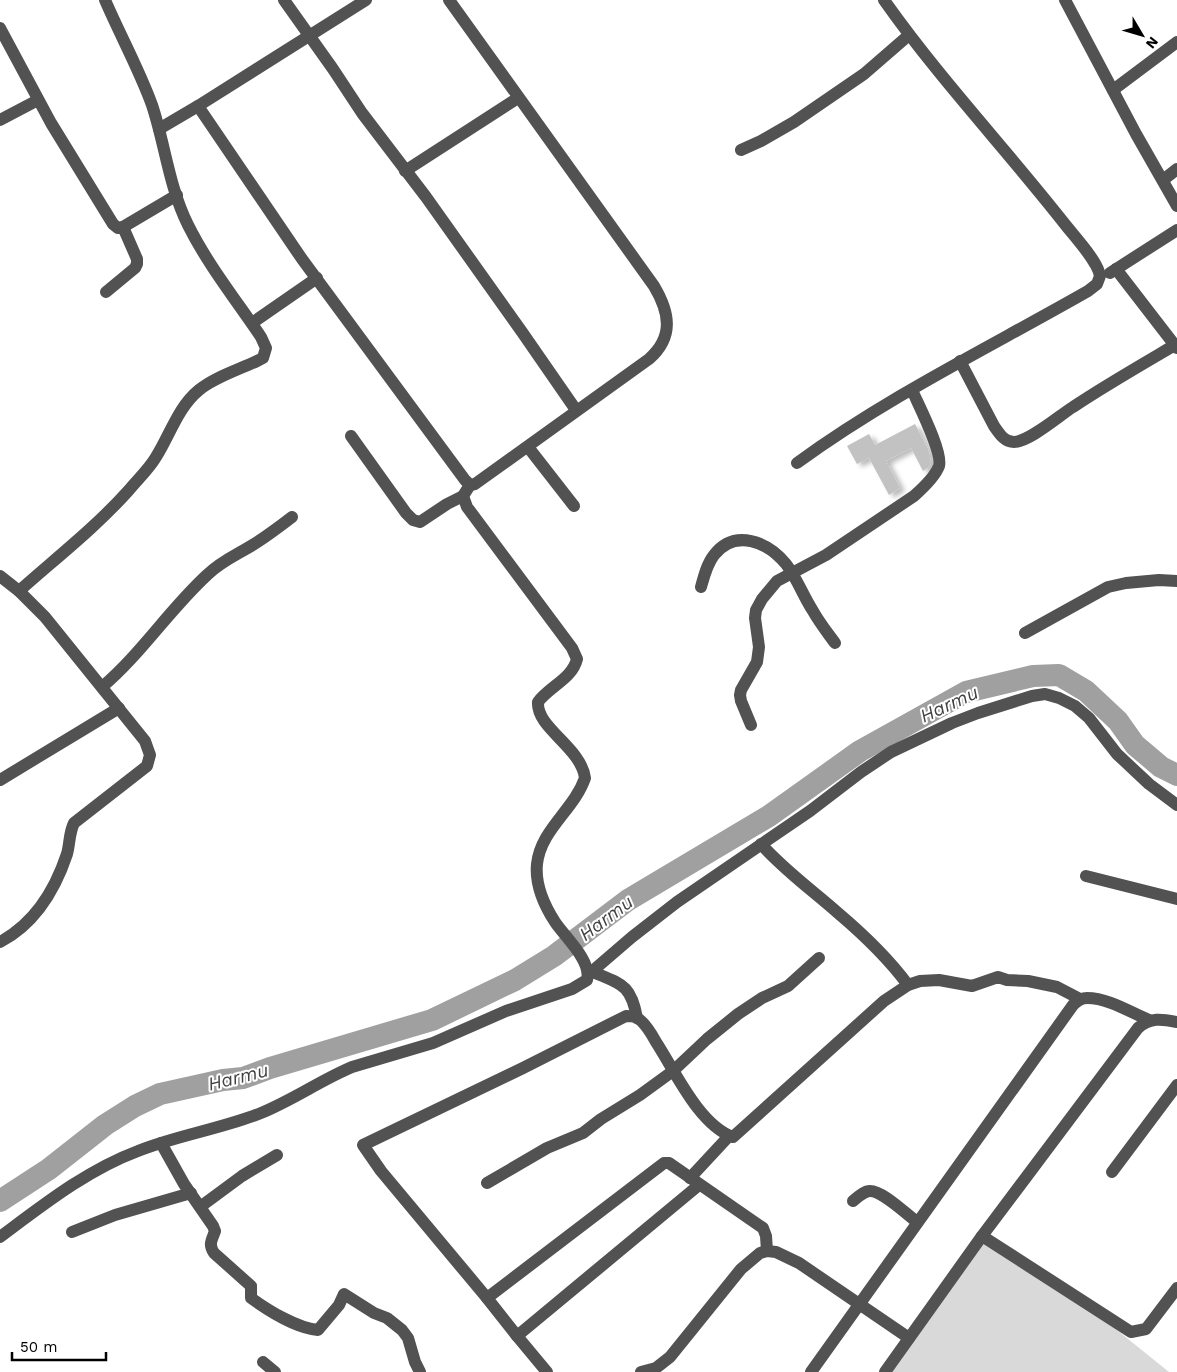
<svg xmlns="http://www.w3.org/2000/svg" width="1177" height="1372" viewBox="0 0 1177 1372" font-family="'Work Sans',sans-serif">
	<style>
		.green { fill: #d9d9d9 }
		.lines { fill: none; stroke-linecap: round; stroke-linejoin: round }
		.river { stroke: #a0a0a0; stroke-width: 22 }
		.building { fill: #c2c2c2; filter: url(#shadow) }
		.minor { stroke: #525252; stroke-width: 12 }
		.labels { text-anchor: middle; dominant-baseline: central; stroke-width: 4; stroke-linejoin: round; paint-order: stroke }
		.water-label { font-size: 19px; font-style: italic; fill: #414141; stroke: #fff }
	</style>
	<defs>
		<filter id="shadow"><feDropShadow dx="5" dy="3" stdDeviation="2.5" flood-color="#0004"/></filter>
	</defs>
	<rect width="100%" height="100%" fill="#fff"/>
	<path class="green" d="M987,1239L1102,1318L1169,1372H890Z"/>
	<g class="lines">
		<path class="river" d="M0,1201L49,1169L105,1125L135,1106L160,1094L223,1080L243,1078L270,1068L432,1020L515,980L554,956L628,900L769,816L860,751L966,692L1033,676L1059,675L1086,691L1118,721L1135,745L1161,767L1177,775"/>
	</g>
	<path class="building" d="M915,424L929,451L931,464L929,467L923,471L911,448L886,461L900,488L889,495L869,458L857,464L847,446L869,434L875,445Z"/>
	<g class="lines">
		<g class="minor">
			<path d="M284,0L333,69L362,113L426,197L522,332L576,410"/>
			<path d="M1065,0L1136,134L1177,206"/>
			<path d="M0,28L51,123L113,224L118,228L123,227L177,195"/>
			<path d="M1113,90L1177,42"/>
			<path d="M198,106L302,259L465,480L470,485L475,484L649,359C674,337 670,313 654,286L449,0"/>
			<path d="M0,120L38,100"/>
			<path d="M159,129L198,106L366,0"/>
			<path d="M741,150L761,141L794,122L864,74L909,35"/>
			<path d="M405,171L518,98"/>
			<path d="M1163,180L1177,169"/>
			<path d="M1116,269L1177,348"/>
			<path d="M1110,273L1177,230"/>
			<path d="M106,292L135,268L137,264V259L123,227"/>
			<path d="M252,323L317,278"/>
			<path d="M960,361L994,426C999,433 1004,442 1014,442C1029,442 1060,415 1073,407C1106,385 1141,365 1175,345"/>
			<path d="M351,436L406,513L413,520L420,522L447,504L463,496"/>
			<path d="M528,447L574,506"/>
			<path d="M797,463C889,396 990,347 1088,291L1097,284L1100,276C1098,261 1074,236 1064,223C1005,148 939,78 884,0"/>
			<path d="M0,576L19,591L45,617L145,741L150,755L147,766L74,823C69,833 70,843 67,854C55,890 34,924 0,942"/>
			<path d="M701,587C704,576 707,564 714,555C735,528 768,542 786,564C797,578 803,596 813,611C819,622 827,632 835,643"/>
			<path d="M19,591C56,558 96,527 129,490C138,479 149,469 156,457C170,435 178,407 199,390C215,377 238,370 257,361L263,358L266,348L261,337C236,300 208,265 188,225C169,187 165,144 152,105C139,69 120,35 105,0"/>
			<path d="M1025,633L1108,587L1126,583L1159,580L1177,581"/>
			<path d="M102,687C141,654 169,610 207,575C220,562 236,555 251,546C266,537 279,527 292,517"/>
			<path d="M751,725L741,701L740,695L741,690L757,662L759,647L755,618L756,610L762,599L777,581L826,555L914,496C923,488 935,477 939,466C943,452 918,404 912,390"/>
			<path d="M0,780L119,708"/>
			<path d="M761,844C784,870 812,890 838,913C864,935 888,958 908,985"/>
			<path d="M1086,876L1177,899"/>
			<path d="M593,972C621,984 631,984 637,1018"/>
			<path d="M589,974L632,937L677,902L810,811L861,772L891,752L952,723L978,713L1032,696L1045,694L1059,698L1075,706L1089,718L1117,754L1149,784L1177,805"/>
			<path d="M161,1143L184,1184L213,1226L215,1231C212,1240 208,1244 214,1253L251,1286V1298C269,1311 297,1328 318,1330L339,1305L344,1294L374,1313L387,1318L402,1330L408,1338L415,1362L420,1372"/>
			<path d="M1112,1172L1177,1085"/>
			<path d="M690,1178L729,1136"/>
			<path d="M487,1183L547,1148L583,1133L601,1119L640,1095L673,1071L707,1039L738,1014L762,998L788,986L819,958"/>
			<path d="M853,1201C858,1197 864,1191 870,1191C883,1191 906,1214 917,1222"/>
			<path d="M200,1207L242,1176L277,1155"/>
			<path d="M72,1232L115,1215L191,1193"/>
			<path d="M982,1236L1131,1332L1146,1329L1177,1288"/>
			<path d="M0,1237C43,1205 87,1170 138,1151C178,1135 221,1129 261,1113C293,1100 321,1080 352,1067L433,1043L506,1011L572,989L587,980C592,961 565,937 555,922C544,905 535,884 537,864C541,829 574,810 585,778C581,747 536,728 538,702C550,686 572,679 577,659L572,648L467,507L463,496L470,485"/>
			<path d="M487,1298L381,1171L363,1145L523,1068L626,1016C630,1016 634,1016 637,1018C645,1022 652,1035 656,1042C675,1071 699,1125 733,1137L884,1001L908,985L920,981L939,980L972,986L998,977L1007,980L1028,981L1057,987L1080,999"/>
			<path d="M517,1336L487,1298L664,1163H669L763,1228L766,1236L767,1251"/>
			<path d="M263,1362L275,1372"/>
			<path d="M547,1372L517,1336L699,1185"/>
			<path d="M641,1372L656,1368L670,1357L741,1269L760,1253L767,1251L776,1252L799,1263L909,1338"/>
			<path d="M811,1372L1073,1005C1077,1001 1081,998 1087,998C1108,998 1130,1012 1149,1020"/>
			<path d="M885,1372L982,1236L1138,1028C1150,1017 1162,1019 1177,1022"/>
		</g>
	</g>
	<g class="labels">
		<g class="water-label">
			<text transform="translate(949 704) rotate(-25)">Harmu</text>
			<text transform="translate(606 918) rotate(-37)">Harmu</text>
			<text transform="translate(238 1077) rotate(-14)">Harmu</text>
		</g>
	</g>
	<g transform="translate(1142 35) rotate(128)" stroke="#ffffff" stroke-width="4" paint-order="stroke">
	<path d="M0-4L9 19L0 12L-9 19Z" fill="#000000"/>
	<text y="-8" font-size="14" font-weight="bold" text-anchor="middle" fill="#000000">N</text>
	</g>
	<path d="M12 1352v8h94v-8" fill="none" stroke="#000000" stroke-width="2.5"/>
	<text x="20" y="1352" font-size="15" fill="#000000" stroke="#ffffff" stroke-width="4" paint-order="stroke">50 m</text>
</svg>
